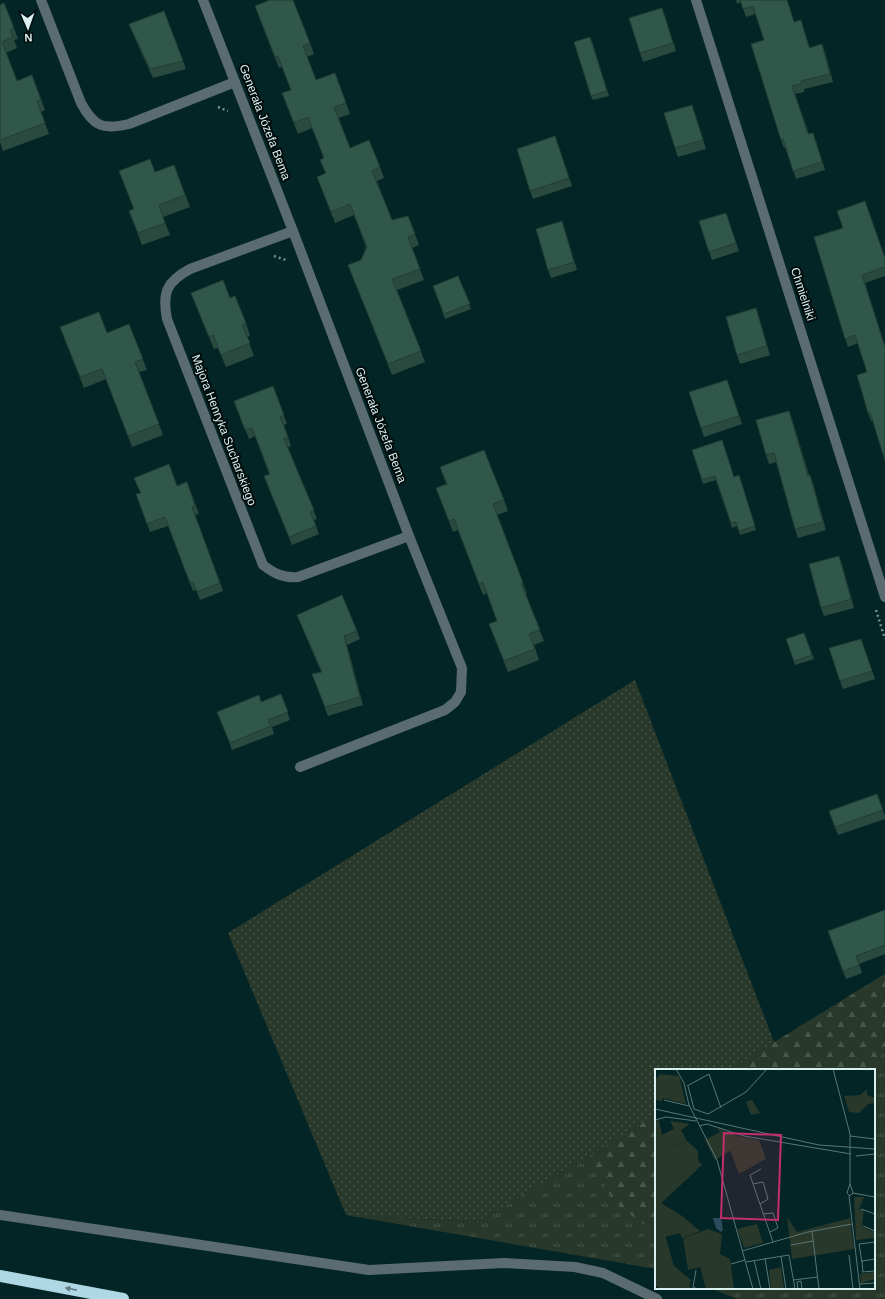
<svg xmlns="http://www.w3.org/2000/svg" width="885" height="1299" viewBox="0 0 885 1299" font-family="Helvetica,sans-serif">
	<style>
		.grass { fill: url(#grass-tufts) }
		.forest { fill: url(#forest-firs) }
		.garden { fill: url(#garden-dots) }
		.lines { fill: none; stroke-linecap: round; stroke-linejoin: round }
		.path { stroke: #789392; stroke-width: 2.5; stroke-dasharray: 2 3; stroke-linecap: butt }
		.lane { stroke: #5b6c70; stroke-width: 10 }
		.street { stroke: #5b6c70; stroke-width: 10 }
		.highway { stroke: #aed8e3; stroke-width: 12 }
		.wall { fill: #2a4a40 }
		.shaded-wall { fill: #223c34 }
		.building { fill: #31564a; stroke: #223c34 }
		.oneway { fill: #607c82 }
		.labels { text-anchor: middle; dominant-baseline: central; stroke-width: 4; stroke-linejoin: round; paint-order: stroke }
		.street-label { font-size: 12px; fill: #daf0ef; stroke: #000c0c }
		.inset-road { fill: none; stroke: #5a7676; stroke-width: 1 }
		.view { fill: #c42e6a; fill-opacity: 0.15; stroke: #c42e6a; stroke-width: 2 }
		.inset-edge { fill: none; stroke: #daf0ef; stroke-width: 2 }
	</style>
	<defs>
		<pattern id="grass-tufts" width="24" height="20" patternUnits="userSpaceOnUse"><rect width="24" height="20" fill="#28392b"/><path d="M3 7l-1-3M5 7V3M7 7l1-3M15 17l-1-3M17 17v-4M19 17l1-3" fill="none" stroke="#47564a"/></pattern>
		<pattern id="forest-firs" width="22" height="20" patternUnits="userSpaceOnUse"><rect width="22" height="20" fill="#28392b"/><path d="M5 1l3.5 6h-7zM16 11l3.5 6h-7z" fill="#47564a"/></pattern>
		<pattern id="garden-dots" width="8" height="8" patternUnits="userSpaceOnUse"><rect width="8" height="8" fill="#28392b"/><path d="M2 2h.1M6 6h.1" fill="none" stroke="#47564a" stroke-width="1.8" stroke-linecap="round"/></pattern>
	</defs>
	<rect width="100%" height="100%" fill="#042525"/>
	<g class="grass">
		<path d="M885,974V1299H737L710,1288H874V1070H729Z"/>
		<path d="M656,1115V1269L346,1215L478,1222Z"/>
	</g>
	<g class="forest">
		<path d="M885,974V1046L874,1071L729,1070Z"/>
		<path d="M656,1115V1228L648,1227L613,1202L591,1156Z"/>
	</g>
	<path class="garden" d="M635,680L774,1042L729,1070H656V1115L478,1222L346,1215L228,933Z"/>
	<g class="lines">
		<g class="path">
			<path d="M218,107L228,111"/>
			<path d="M274,256L286,260"/>
			<path d="M876,610L885,639"/>
		</g>
		<path class="lane" d="M0,1215L369,1270L504,1263L575,1267L603,1273L657,1299"/>
		<g class="street">
			<path d="M41,0L81,103C94,127 103,130 129,124L235,82"/>
			<path d="M203,0L293,231L409,536L462,668L461,692L455,702L445,710L300,767"/>
			<path d="M696,0L885,597"/>
			<path d="M293,231L190,269C166,282 162,293 167,319L263,565C275,574 283,578 298,577L409,536"/>
		</g>
		<path class="highway" d="M0,1276L123,1299"/>
	</g>
	<g class="wall">
		<path d="M736,0H787L794,22L801,20L810,48L825,52L833,82L804,89V92L795,94L809,134L816,141L825,170L796,179L786,147L784,148L781,140L764,40L755,14L746,17L741,2L737,4Z"/>
		<path d="M0,5L14,28L18,39L14,40L17,48L6,53L17,81L32,75L45,110L41,112L49,134L3,151L0,142Z"/>
		<path d="M164,11L186,69L153,78L132,32L129,24Z"/>
		<path d="M665,16L676,51L643,62L640,53Z"/>
		<path d="M259,17L310,43L314,54L307,57L316,80L335,73L350,114L338,118L350,148L380,167L384,178L377,181L392,220L408,216L419,245L412,248L424,280L397,290L425,362L392,375L348,265L361,260L366,247L354,215L335,223L317,177L326,174L320,160L324,158L312,128L298,134L282,93L291,90L282,67L279,68Z"/>
		<path d="M592,41L609,96L593,100L591,96Z"/>
		<path d="M695,113L706,149L678,157L675,148Z"/>
		<path d="M555,136L572,186L533,199L530,191Z"/>
		<path d="M174,165L190,207L163,217L170,235L142,245L129,211L133,209L155,172Z"/>
		<path d="M726,213L739,251L712,260L699,221Z"/>
		<path d="M562,221L577,270L551,278L548,270Z"/>
		<path d="M814,237L885,257V276L865,283L885,346V461L873,420L871,421L868,413L867,372L858,343L848,347Z"/>
		<path d="M458,276L471,309L445,319L433,286Z"/>
		<path d="M191,293L230,298L246,323L250,336L247,337L254,356L226,367L218,348L214,349Z"/>
		<path d="M756,308L770,355L740,364L737,355Z"/>
		<path d="M129,324L147,370L139,372L163,435L132,447L106,379L84,388L64,338L107,333Z"/>
		<path d="M727,380L742,424L704,437L701,428Z"/>
		<path d="M273,386L287,424L284,425L291,446L288,447L317,519L314,520L319,534L292,545L267,484L269,474L255,436L249,439L234,401Z"/>
		<path d="M789,411L792,419L809,475L813,483L826,530L798,538L795,529L776,462L769,464L766,455Z"/>
		<path d="M692,450L734,477L739,475L756,530L740,535L737,526L732,528L716,480L703,484Z"/>
		<path d="M440,467L504,500L508,511L497,515L527,594H525L544,641L534,645L539,660L508,672L489,624L497,621L487,593L483,595L458,530L453,532L436,488L446,484Z"/>
		<path d="M134,478L177,486L187,482L199,514L195,515L223,591L200,600L196,590L193,591L168,526L150,532L136,494L140,493Z"/>
		<path d="M842,564L854,608L824,616L821,608Z"/>
		<path d="M297,615L357,631L360,639L347,645L363,705L328,716L312,674L321,672Z"/>
		<path d="M804,633L814,659L795,665L786,639Z"/>
		<path d="M861,639L875,679L843,689L840,681Z"/>
		<path d="M281,694L290,720L272,727L274,734L232,750L217,712L261,702Z"/>
		<path d="M877,794L885,816V819L838,835L829,811Z"/>
		<path d="M885,910V954L859,964L862,973L846,979L828,931Z"/>
	</g>
	<g class="shaded-wall">
		<path d="M822,44L825,52L833,82L830,74Z"/>
		<path d="M692,105L695,113L706,149L703,140Z"/>
		<path d="M562,221L565,230L577,270L574,262Z"/>
		<path d="M862,275L885,346V347Z"/>
		<path d="M756,308L759,317L770,355L767,346Z"/>
		<path d="M789,411L792,419L811,484L808,476Z"/>
		<path d="M810,475L813,483L826,530L823,522Z"/>
		<path d="M839,556L842,564L854,608L851,599Z"/>
		<path d="M344,636L347,645L363,705L360,697Z"/>
	</g>
	<g class="building">
		<path d="M270,0H293L310,43L303,46L316,80L335,73L346,103L334,107L350,148L369,140L380,167L372,171L392,220L408,216L415,234L408,237L420,269L392,279L421,351L388,364L348,265L361,260L367,247L350,204L331,212L317,177L326,173L320,160L324,158L308,117L294,123L282,93L291,90L278,56L275,57L255,6Z"/>
		<path d="M740,0H787L794,22L801,20L809,48L822,44L830,74L801,81V84L792,86L808,134L813,133L822,162L793,171L783,139L781,140L751,44L764,40L753,6L743,9Z"/>
		<path d="M4,3L14,28L10,30L13,37L2,42L17,81L32,75L41,100L37,101L45,123L0,140V5Z"/>
		<path d="M662,8L673,43L640,53L629,18Z"/>
		<path d="M164,11L183,61L150,69L129,24Z"/>
		<path d="M590,37L607,91L591,96L574,42Z"/>
		<path d="M692,105L703,140L675,148L664,113Z"/>
		<path d="M555,136L569,178L530,191L517,149Z"/>
		<path d="M150,159L155,172L174,165L185,195L159,205L165,223L138,233L129,211L134,209L119,171Z"/>
		<path d="M865,201L885,258V267L862,275L885,347V461L870,412L868,413L857,375L867,372L855,335L845,339L814,237L843,228L837,211Z"/>
		<path d="M726,213L736,243L709,252L699,221Z"/>
		<path d="M562,221L574,262L548,270L536,229Z"/>
		<path d="M458,276L470,304L444,314L433,286Z"/>
		<path d="M223,280L230,298L235,296L246,323L242,325L250,343L221,355L213,335L209,337L191,293Z"/>
		<path d="M756,308L767,346L737,355L726,317Z"/>
		<path d="M99,312L107,333L129,324L143,359L135,362L159,424L128,436L102,369L80,377L60,327Z"/>
		<path d="M727,380L739,416L701,428L689,392Z"/>
		<path d="M273,386L284,415L280,417L288,437L284,439L314,510L310,512L316,526L289,537L264,476L270,474L252,428L245,430L234,401Z"/>
		<path d="M789,411L808,476L810,475L823,522L795,529L774,453L766,455L756,420Z"/>
		<path d="M722,440L734,477L739,475L755,526L739,531L736,522L731,523L715,476L702,480L692,450Z"/>
		<path d="M484,450L504,500L493,504L523,583H521L540,630L529,634L535,649L504,661L489,624L497,621L483,582L479,584L454,519L449,521L436,488L447,484L440,467Z"/>
		<path d="M169,464L177,486L187,482L195,506L192,507L220,583L197,592L193,582L190,583L165,517L147,524L136,494L141,493L134,478Z"/>
		<path d="M839,556L851,599L821,608L809,564Z"/>
		<path d="M342,595L357,631L344,636L360,697L325,707L312,674L322,672L297,615Z"/>
		<path d="M804,633L812,655L794,661L786,639Z"/>
		<path d="M861,639L872,671L840,681L829,648Z"/>
		<path d="M281,694L288,712L268,720L271,726L230,743L217,712L259,695L261,702Z"/>
		<path d="M877,794L883,810L835,827L829,811Z"/>
		<path d="M885,910V945L856,956L859,965L843,971L828,931Z"/>
	</g>
	<defs><path id="oneway-solid" d="M-6-.8H1V-3.2L6.5 0L1 3.2V.8H-6Z"/></defs>
	<use class="oneway" href="#oneway-solid" transform="translate(71 1289) rotate(-169)"/>
	<g class="labels">
		<g class="street-label">
			<text transform="translate(265 122) rotate(69)">Generała Józefa Bema</text>
			<text transform="translate(803 294) rotate(72)">Chmielniki</text>
			<text transform="translate(381 425) rotate(69)">Generała Józefa Bema</text>
			<text transform="translate(224 430) rotate(69)">Majora Henryka Sucharskiego</text>
		</g>
	</g>
	<g transform="translate(655 1069)">
		<rect width="220" height="220" fill="#042525"/>
		<path d="M5,5L24,7L31,35L8,29L7,32L0,31V11ZM212,20V26L220,29V34L213,35L204,44L194,43L189,27L205,26ZM4,51L7,66L19,60L15,52L35,55L26,61L32,72L18,78L0,62V52ZM62,59L83,67L104,71L95,70L60,91L50,71L65,63ZM6,134L27,147L45,162L27,169L25,164L10,168L6,151L0,157V140ZM132,148L142,163L195,149L199,180L137,190ZM220,203V210L206,214L205,205Z" fill="#28392b"/>
		<path d="M97,31L105,44L96,46L91,33ZM80,69L88,74L67,86L74,70Z" fill="#28392b"/>
		<path d="M6,151L13,162L10,166L19,197L36,211L34,217L38,220H6L0,216V157Z" fill="#28392b"/>
		<path d="M199,128H209L204,140L209,141L207,158L220,163V169L201,171ZM102,155L108,174L89,179L82,160ZM53,160L67,165L65,185L75,190L79,220H51L45,198L33,201L28,169ZM126,198L129,220H116L114,201Z" fill="#28392b"/>
		<path d="M0,62L18,78L32,72L39,78L43,82V92L47,96L0,140ZM95,70L104,71L111,90L84,105L75,81Z" fill="#28392b"/>
		<path d="M53,161L66,165L60,186L47,182ZM33.5 175a5.5 5.5 0 1 1 11 0a5.5 5.5 0 1 1-11 0ZM59,188L67,194L73,220L71,216L55,220L48,196L54,190Z" fill="#28392b"/>
		<path d="M66,149L68,161L66,163L61,159L58,149Z" fill="#2d4b5d"/>
		<path class="inset-road" d="M21,0L29,14L34,36L62,91L98,220M178,0L195,65V115L192,124L195,127L198,124L195,115M32,17L54,5L66,39M33,17L39,40L53,45L91,23L112,0M9,31L34,37M0,40L164,76L220,80M0,51L11,48L41,52M44,57L52,55L89,67L196,85M195,67L220,70M201,87L220,85M106,100L95,106L118,173M98,115L108,113L113,130L105,135M198,124L220,128M194,127L205,220M206,140L220,145M108,145L118,144L123,159L115,163M208,157L220,162M157,162L164,220M136,176L158,172M87,182L153,163L197,155M194,186L198,220M126,187L131,220M110,189L115,220M99,191L106,220M91,193L134,186L140,220M207,193L204,175L220,173M76,195L90,191M41,201L38,218L42,220M207,203L220,202M208,203L207,192L220,190M138,211L163,208M205,215L220,214M143,220L142,213L146,212L147,220"/>
		<path class="view" d="M69,64L126,66L123,151L66,149Z"/>
		<rect width="220" height="220" class="inset-edge"/>
	</g>
	<g transform="translate(28 28) rotate(178)" stroke="#000c0c" stroke-width="3" paint-order="stroke">
	<path d="M0-3L7 15L0 10L-7 15Z" fill="#daf0ef"/>
	<text y="-6" font-size="11" font-weight="bold" text-anchor="middle" fill="#daf0ef">N</text>
	</g>
</svg>
